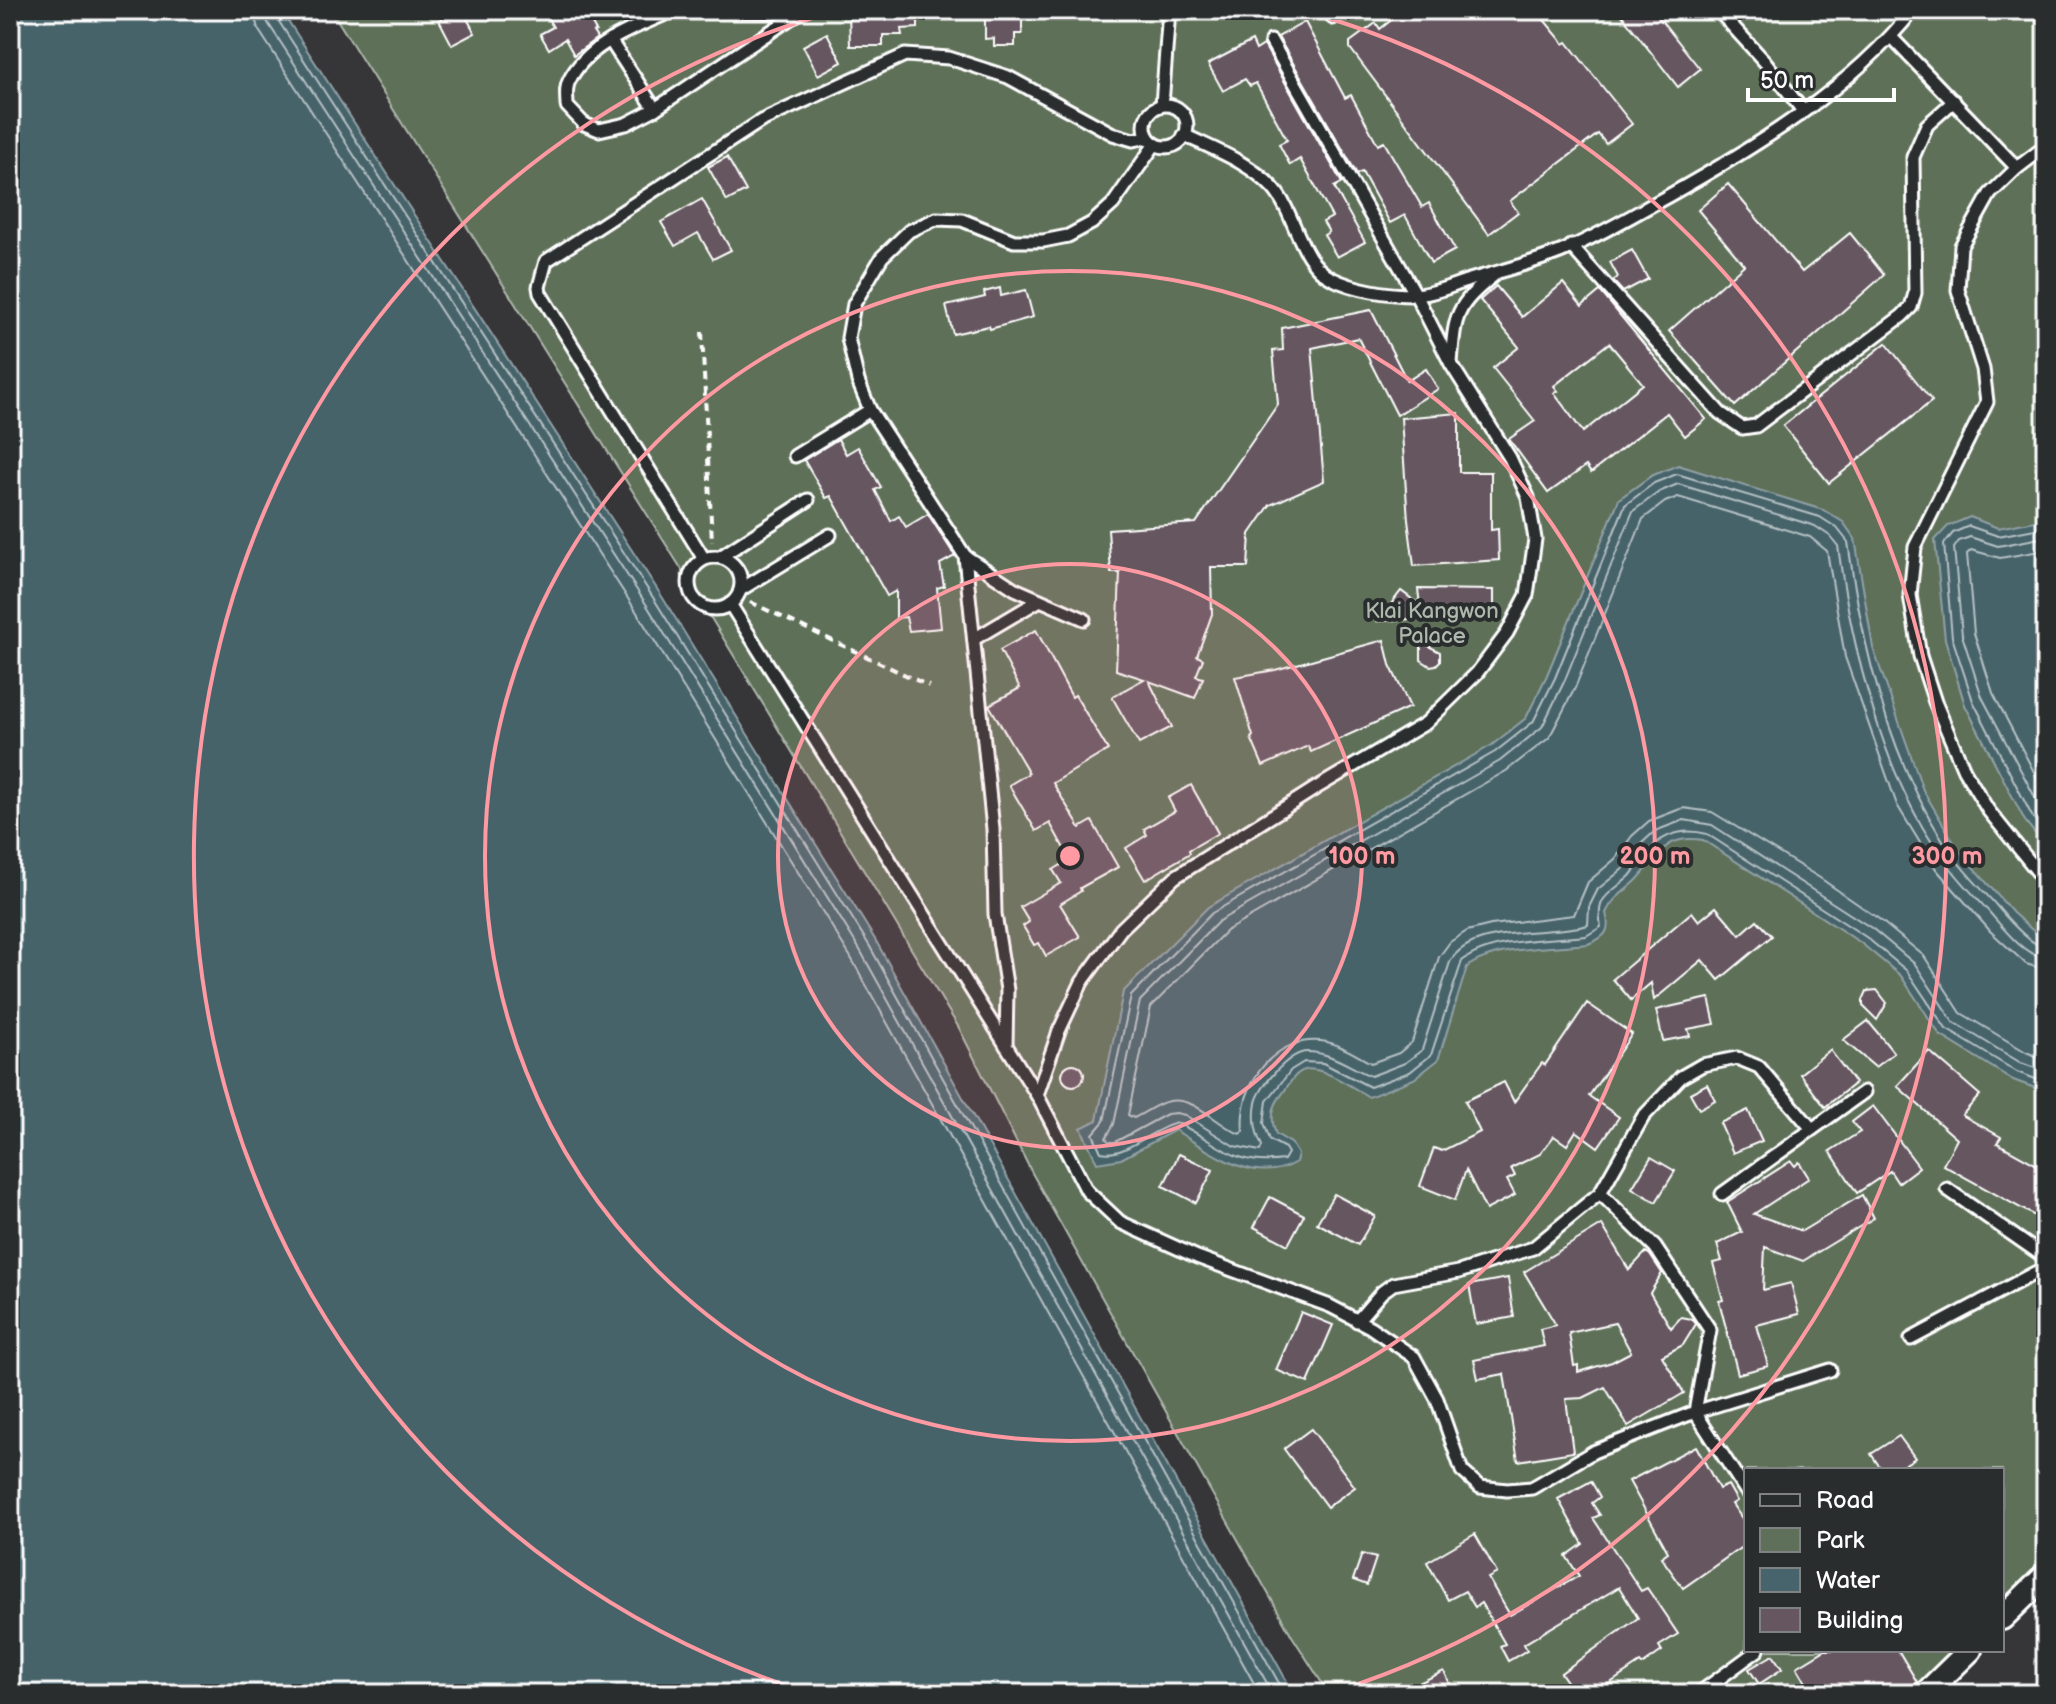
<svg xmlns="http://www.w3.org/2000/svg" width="2056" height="1704" viewBox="0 0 2056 1704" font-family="'Balsamiq Sans',sans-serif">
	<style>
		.green { fill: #5e7059; stroke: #aeb8ac; stroke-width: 2 }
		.water { fill: #47636b; stroke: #91a1a6; stroke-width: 2 }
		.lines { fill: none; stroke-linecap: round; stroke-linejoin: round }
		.shore { stroke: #b5c1c4; stroke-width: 2 }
		.building { fill: #665660; stroke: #fff; stroke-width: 2; fill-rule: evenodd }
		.lane-casing { stroke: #fff; stroke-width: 17 }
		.street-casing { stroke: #fff; stroke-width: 28 }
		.path { stroke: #fff; stroke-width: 4; stroke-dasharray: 8 6; stroke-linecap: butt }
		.lane { stroke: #2a2d2e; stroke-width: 11 }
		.street { stroke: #2a2d2e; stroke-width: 22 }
		.ring { fill: none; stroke: #ff9aa2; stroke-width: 4 }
		.labels { text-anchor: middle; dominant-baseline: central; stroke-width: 8; stroke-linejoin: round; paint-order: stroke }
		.park-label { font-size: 22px; fill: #aeb8ac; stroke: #2a2d2e }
		.centre { fill: #ff9aa2; stroke: #2a2d2e; stroke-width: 4 }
		.ring-label { font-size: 24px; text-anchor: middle; font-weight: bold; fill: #ff9aa2; stroke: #2a2d2e; stroke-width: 8; stroke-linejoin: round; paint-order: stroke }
	</style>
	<rect width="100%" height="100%" fill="#363538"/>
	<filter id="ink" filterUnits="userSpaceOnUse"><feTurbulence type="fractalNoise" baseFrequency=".0125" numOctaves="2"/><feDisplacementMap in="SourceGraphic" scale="16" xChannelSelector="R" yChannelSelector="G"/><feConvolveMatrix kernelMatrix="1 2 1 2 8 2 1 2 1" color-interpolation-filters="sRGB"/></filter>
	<g filter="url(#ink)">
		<path class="green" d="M331,10H2046V1558L2002,1609V1470H1746V1650H1963L1921,1694H1329L1292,1636L1032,1173L959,1028L711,618C688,606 680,598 682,570Z"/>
		<g class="water">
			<path d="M10,10H281L661,595L876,941L1294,1694H10Z"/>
			<path d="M1678,465L1823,510L1843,522L1855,539L1873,648L1923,790L1959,851L2013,913L2046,942V1092L2013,1080L1940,1035L1901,976L1861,943L1703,840C1663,834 1660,856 1637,880C1625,892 1613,897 1606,913C1611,931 1606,937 1588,944C1553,948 1496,946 1467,967L1438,1060L1414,1079L1369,1097C1355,1089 1321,1065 1305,1070C1295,1072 1288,1086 1283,1093C1272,1106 1270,1118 1276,1134L1291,1143L1298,1154L1296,1162C1255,1187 1210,1152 1175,1130L1121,1159L1097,1163L1081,1128L1097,1120L1123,992L1208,907L1492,745L1526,718L1547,675L1619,499L1651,476Z"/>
			<path d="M1970,517L1998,528L2046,519V847L2025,821L1965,705L1945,639L1935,540L1948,526Z"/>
		</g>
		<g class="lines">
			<g class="shore">
				<path d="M253,10L258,29L636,611L850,956L1260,1694"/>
				<path d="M265,10L268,23L646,604L860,950L1273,1694"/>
				<path d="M275,10L276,17L654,599L869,945L1285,1694"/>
				<path d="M2046,527L1998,536L1969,526L1953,533L1944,544L1952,637L1973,701L2032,816L2046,834"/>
				<path d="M2046,537L1998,546L1970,537L1959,541L1954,548L1962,635L1982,697L2046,818"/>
				<path d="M2046,550L2000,558L1971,550L1967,554L1974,633L1993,693L2046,795"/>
				<path d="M2046,948C2031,946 2006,917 1996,905C1981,888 1964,872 1952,854C1890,765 1862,648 1848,542L1837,528L1820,517L1677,474L1654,483L1625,505L1555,678L1533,722L1495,752L1212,913L1131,996L1104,1121L1093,1134L1101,1152C1126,1158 1152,1128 1177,1123C1219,1142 1231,1167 1284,1160L1288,1153L1285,1148L1270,1140L1264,1123L1267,1101L1291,1070L1304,1062L1323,1063L1370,1087L1410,1072L1431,1055L1462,961C1493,938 1549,940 1586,936L1601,927C1595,895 1610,895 1630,876C1637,868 1641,857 1649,850C1665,833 1685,828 1707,834L1866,937L1907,971L1946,1029L2017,1072L2046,1083"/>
				<path d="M2046,958C2025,957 2003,928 1990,913C1975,896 1959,880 1946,862C1884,783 1851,645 1838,546L1830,536L1815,526L1678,484L1659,492L1633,511L1564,682L1542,727L1500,761L1219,921L1140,1001L1114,1124L1106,1138L1109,1142H1115L1167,1114L1176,1113L1185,1115L1234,1146L1260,1151L1262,1146C1255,1132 1253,1119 1256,1103C1259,1087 1289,1052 1307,1052C1331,1052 1349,1067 1371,1076L1405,1063L1422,1050L1450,962C1470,924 1551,936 1588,925L1589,907L1598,889L1624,868L1641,844L1655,831L1684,820L1712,825L1873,929L1915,964L1953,1022L2021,1063L2046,1072"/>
				<path d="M2046,970L2026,964L1991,932L1936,869L1897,805L1845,657L1827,551L1810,537L1678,497L1665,502L1643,519L1575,688L1549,738L1506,771L1226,931L1151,1007L1128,1115L1134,1118C1145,1113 1157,1103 1169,1101C1195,1096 1218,1126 1240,1134L1243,1131C1238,1084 1276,1032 1327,1042C1342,1045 1357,1056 1371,1063L1399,1053L1412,1042L1439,957L1450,942L1467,931L1491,925L1574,915L1588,882L1615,859L1632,836L1649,821L1683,808L1712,812L1820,878L1879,919L1924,956L1961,1013L2026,1052L2046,1060"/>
			</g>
		</g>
		<g class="building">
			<path d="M543,10H584L596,31L593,32L597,38L574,55L565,39L549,49L540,34L553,27Z"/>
			<path d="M849,10H918V28L901,29L902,35H883V46H850Z"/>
			<path d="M985,10H1022V34H1015V46H994V38L985,39Z"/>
			<path d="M1404,10H1536L1564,44L1567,42L1632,124L1606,144L1598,134L1510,201L1518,212L1489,234L1350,48V42L1376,23L1380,29Z"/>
			<path d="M1618,10H1653L1700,69L1678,87Z"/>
			<path d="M457,11L460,18L465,15L475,33L452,45L439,20Z"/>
			<path d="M1305,22L1345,98L1351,95L1378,145L1384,142L1422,207L1429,203L1455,250L1431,263L1405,215L1390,223L1362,172L1357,174L1278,37Z"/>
			<path d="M827,33L842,62L818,75L803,46Z"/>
			<path d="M1252,41L1256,50L1264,45L1342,183L1334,187L1365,242L1337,257L1324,235L1329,232L1323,222L1332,217L1300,159L1290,165L1279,144L1287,140L1256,83L1250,86L1245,79L1223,91L1208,64Z"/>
			<path d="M727,157L746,191L727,201L708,167Z"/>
			<path d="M1728,184L1802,272L1850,233L1884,275L1735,406L1669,331L1744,265L1698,210Z"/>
			<path d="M702,199L731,250L713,259L698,233L675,246L661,222Z"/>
			<path d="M1632,250L1648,279L1623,292L1613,281L1618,277L1610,262Z"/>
			<path d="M1563,283L1582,306L1600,291L1706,419L1685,436L1667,413L1591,473L1586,466L1548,493L1509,439L1535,421L1493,368L1519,347L1480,300L1496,286L1522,317ZM1609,343L1643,384L1583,432L1554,393L1558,391L1554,386Z"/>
			<path d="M1000,288L1001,296L1026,290L1033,317L990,329L989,326L953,334L946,306L985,297L984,292Z"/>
			<path d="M1371,310L1407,381L1426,369L1438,389L1397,415L1358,338L1312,348L1324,481L1270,505L1250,534L1248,567H1211L1212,614L1197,656L1203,659L1196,676L1203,678L1195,698L1149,681L1172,727L1139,744L1112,697L1144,679L1116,670L1120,573H1111L1108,529L1196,523L1278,404L1273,351L1283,350L1282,328Z"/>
			<path d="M1886,343L1932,401L1829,483L1783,426Z"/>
			<path d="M1459,413V472H1491V530L1498,529L1499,560L1414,566L1408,520L1401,418Z"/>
			<path d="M838,439L846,454L858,447L881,487L875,490L891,521L899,516L906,527L928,514L955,556L940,564L944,586L937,588L941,628L909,631L906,617L896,618V591L887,596L831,496L826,498L804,460Z"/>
			<path d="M1418,589L1494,590V614L1378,621L1401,591L1420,605Z"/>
			<path d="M1036,630L1072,697L1075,695L1108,750L1053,783L1080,828L1092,821L1118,867L1080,888L1081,891L1060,904L1080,937L1046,956L1039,943L1034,945L1023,926L1029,922L1020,907L1061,883L1053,870L1066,862L1063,857L1067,854L1050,823L1036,831L1009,785L1029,773L989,705L1020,688L1000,650Z"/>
			<path d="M1384,640L1390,665L1410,707L1311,752L1308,746L1263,766L1251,738L1253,736L1235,677L1275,670Z"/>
			<path d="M1421,642L1440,652V661L1436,665L1430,666L1421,660Z"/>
			<path d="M1191,785L1218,833L1189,850L1190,853L1145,880L1126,848L1147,835L1144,829L1175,811L1168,798Z"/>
			<path d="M1716,907L1740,935L1757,920L1772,936L1719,980L1702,960L1654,1000L1651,983L1631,1000L1613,979L1692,912L1699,921Z"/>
			<path d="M1877,990L1887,1003L1877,1020L1863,1006V1000L1867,991Z"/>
			<path d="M1709,998L1715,1024L1688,1029L1690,1036L1663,1041L1656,1010Z"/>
			<path d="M1587,1003L1632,1034L1589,1096L1619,1117L1598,1147L1576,1131L1567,1145L1554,1136L1540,1154L1511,1168L1515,1176L1507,1180L1515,1195L1486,1210L1466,1170L1455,1200L1420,1186L1434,1148L1442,1151L1480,1132L1465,1101L1504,1082L1514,1102L1542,1063L1545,1065Z"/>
			<path d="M1868,1021L1894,1053L1875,1067L1843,1040Z"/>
			<path d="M1830,1050L1855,1083L1825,1107L1800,1074Z"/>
			<path d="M1929,1051L1980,1095L1962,1115L2001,1137L1997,1143L2046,1170V1222L1943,1165L1957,1139L1897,1086Z"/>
			<circle cx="1073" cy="1075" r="11"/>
			<path d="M1707,1084L1715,1100L1699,1109L1690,1093Z"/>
			<path d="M1873,1106L1919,1167L1898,1183L1890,1171L1857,1193L1830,1151L1860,1132L1852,1122Z"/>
			<path d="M1748,1110L1762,1141L1733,1153L1720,1123Z"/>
			<path d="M1179,1154L1213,1170L1196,1203L1163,1186Z"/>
			<path d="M1651,1157L1675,1171L1656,1202L1632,1188Z"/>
			<path d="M1791,1161L1795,1166L1799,1162L1809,1178L1754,1214L1802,1231L1862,1195L1874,1218L1803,1261L1765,1247L1763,1290L1791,1283L1799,1314L1757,1325L1768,1366L1738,1374L1719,1301L1723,1300L1713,1263L1722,1261L1717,1244L1742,1232L1727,1202Z"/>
			<path d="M1334,1194L1375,1216L1358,1245L1317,1223Z"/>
			<path d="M1270,1197L1304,1215L1288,1245L1254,1227Z"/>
			<path d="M1602,1225L1629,1270L1646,1252L1650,1255L1662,1273L1650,1293L1671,1328L1681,1317L1692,1319L1696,1324L1683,1345L1662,1356L1684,1393L1628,1426L1605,1387L1583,1398L1566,1399L1573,1452L1518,1461L1504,1374L1478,1379L1474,1360L1544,1346L1540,1329L1556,1325L1524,1272ZM1615,1323L1631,1352L1612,1362L1578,1372V1365L1574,1366L1569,1333Z"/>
			<path d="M1508,1278L1514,1317L1476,1324L1469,1285Z"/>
			<path d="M1301,1312L1333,1325L1308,1383L1276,1370Z"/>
			<path d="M1311,1429L1355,1487L1327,1507L1284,1449Z"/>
			<path d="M1899,1436L1915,1458L1896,1470H1882L1871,1454Z"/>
			<path d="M1696,1446L1719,1489L1728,1485L1737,1501L1732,1504L1746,1524V1544L1683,1588L1661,1557L1668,1552L1629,1481Z"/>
			<path d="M1591,1481L1600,1497L1592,1503L1600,1515L1593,1518L1641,1591L1647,1588L1678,1634L1659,1646L1662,1651L1642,1665L1640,1663L1594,1694H1576L1561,1673L1638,1618L1619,1587L1524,1644L1527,1650L1508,1661L1500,1646L1505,1644L1481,1603L1475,1607L1465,1591L1448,1600L1427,1562L1475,1534L1497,1573L1488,1578L1510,1615L1579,1576L1566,1556L1583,1544L1558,1499Z"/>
			<path d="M1362,1554L1376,1558L1367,1585L1353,1580Z"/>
			<path d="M1825,1650H1898L1917,1682L1897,1694H1813L1797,1667Z"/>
			<path d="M1773,1655L1782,1669L1759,1684L1749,1669Z"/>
			<path d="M1444,1671L1453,1690L1445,1694H1396Z"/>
		</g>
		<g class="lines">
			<g class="lane-casing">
				<g id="lane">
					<path d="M674,10C638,27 588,42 569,81C565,88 567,98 567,106L584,124L599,130L626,124L655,109L803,10"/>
					<path d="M724,10L800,12"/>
					<path d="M1718,10L1766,63L1803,111"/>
					<path d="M1333,18L1344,10"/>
					<path d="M1892,38L2017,168"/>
					<path d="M610,40L655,109"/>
					<circle cx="1166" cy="126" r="21"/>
					<path d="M1162,105L1169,10"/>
					<path d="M1184,135C1215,150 1249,162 1273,188C1296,214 1299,261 1331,278C1355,290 1388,295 1414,295C1433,295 1455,284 1473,279C1502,271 1532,263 1560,252C1597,237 1633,215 1668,196C1754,148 1852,88 1913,10"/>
					<path d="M2046,146L2017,168L1990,194L1961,246L1958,290L1983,369L1987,402L1915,547L1910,595L1920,656L1935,702L1964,770L1988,810L2046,882"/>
					<path d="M1571,246L1720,413L1742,428L1756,426L1902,316L1911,307L1915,293L1913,157L1927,125L1954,101"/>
					<path d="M1451,363C1455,314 1455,307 1494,275"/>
					<path d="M795,456L870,410"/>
					<path d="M965,556L1015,589L1084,619"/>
					<path d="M720,557L808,500"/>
					<circle cx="715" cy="583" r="26"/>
					<path d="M704,559L540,293L539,287L546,261L761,121L905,55L949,58L1008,77L1113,134L1133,140L1148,137"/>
					<path d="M740,590L830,535"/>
					<path d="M730,604L1037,1095L1087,1191L1120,1222L1197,1257L1330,1306L1370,1327L1414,1357L1437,1399L1462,1471L1480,1487L1507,1490L1532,1488L1593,1452L1695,1412L1830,1370"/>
					<path d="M974,639L1040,600"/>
					<path d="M1006,1046L1007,990L995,914L993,829L965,556L870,410L858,381L848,338L854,304L882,257L909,231L936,219L962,220L1014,241H1043L1068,236L1092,223L1113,204L1155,144"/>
					<path d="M1037,1095L1059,1031L1082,982L1121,929L1175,877L1316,788L1426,723L1477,673L1507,633L1527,595L1535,539L1528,497L1510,458L1451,364L1416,295L1271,41"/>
					<path d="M1947,1189L2046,1258"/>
					<path d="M1600,1193L1655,1247L1710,1330L1695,1412L1746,1491"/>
					<path d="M1722,1194L1864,1092"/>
					<path d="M1357,1321L1382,1292L1393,1284L1459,1272L1533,1248L1600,1193L1643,1117L1681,1077L1702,1065L1737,1058L1759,1067L1812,1129"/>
					<path d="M1911,1339L2046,1267"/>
					<path d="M1698,1694L1758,1650"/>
				</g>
			</g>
			<g class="street-casing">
				<g id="street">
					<path d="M2002,1618L2046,1575"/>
					<path d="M1925,1694L1970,1650"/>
				</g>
			</g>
			<g class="path">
				<path d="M702,332L712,542"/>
				<path d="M750,602L929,686"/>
			</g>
			<use href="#lane" class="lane"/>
			<use href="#street" class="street"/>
		</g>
	</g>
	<circle cx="1070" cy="856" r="292" fill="#ff9aa2" fill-opacity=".12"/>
	<g class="ring">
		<circle cx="1070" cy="856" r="292"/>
		<circle cx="1070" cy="856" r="585"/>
		<path d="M806 1692A877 877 0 0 1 836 11M1304 11A877 877 0 0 1 1334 1692"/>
	</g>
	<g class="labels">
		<g class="park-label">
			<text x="1432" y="611">Klai Kangwon<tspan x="1432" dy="25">Palace</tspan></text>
		</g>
	</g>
	<circle cx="1070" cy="856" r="12" class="centre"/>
	<g class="ring-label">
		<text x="1362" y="864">100 m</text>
		<text x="1655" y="864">200 m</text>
		<text x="1947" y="864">300 m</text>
	</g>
	<rect width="2056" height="1704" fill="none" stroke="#2a2d2e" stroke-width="40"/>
	<rect x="20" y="20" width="2016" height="1664" fill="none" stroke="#fff" stroke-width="3" filter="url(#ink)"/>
	<rect x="1744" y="1468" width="260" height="184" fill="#2a2d2e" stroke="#7f8182" stroke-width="2"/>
	<rect x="1760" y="1494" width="40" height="12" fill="#2a2d2e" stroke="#7f8182" stroke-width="2"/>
	<text x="1816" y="1508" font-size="24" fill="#ffffff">Road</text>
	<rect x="1760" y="1528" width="40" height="24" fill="#5e7059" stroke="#7f8182" stroke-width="2"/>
	<text x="1816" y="1548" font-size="24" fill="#ffffff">Park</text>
	<rect x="1760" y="1568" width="40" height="24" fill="#47636b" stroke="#7f8182" stroke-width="2"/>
	<text x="1816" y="1588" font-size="24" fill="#ffffff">Water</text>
	<rect x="1760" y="1608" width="40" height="24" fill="#665660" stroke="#7f8182" stroke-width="2"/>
	<text x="1816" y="1628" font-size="24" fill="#ffffff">Building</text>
	<path d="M1748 88v12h146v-12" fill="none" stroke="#ffffff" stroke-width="4"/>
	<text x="1760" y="88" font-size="24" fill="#ffffff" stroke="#2a2d2e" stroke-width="6" paint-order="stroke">50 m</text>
</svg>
